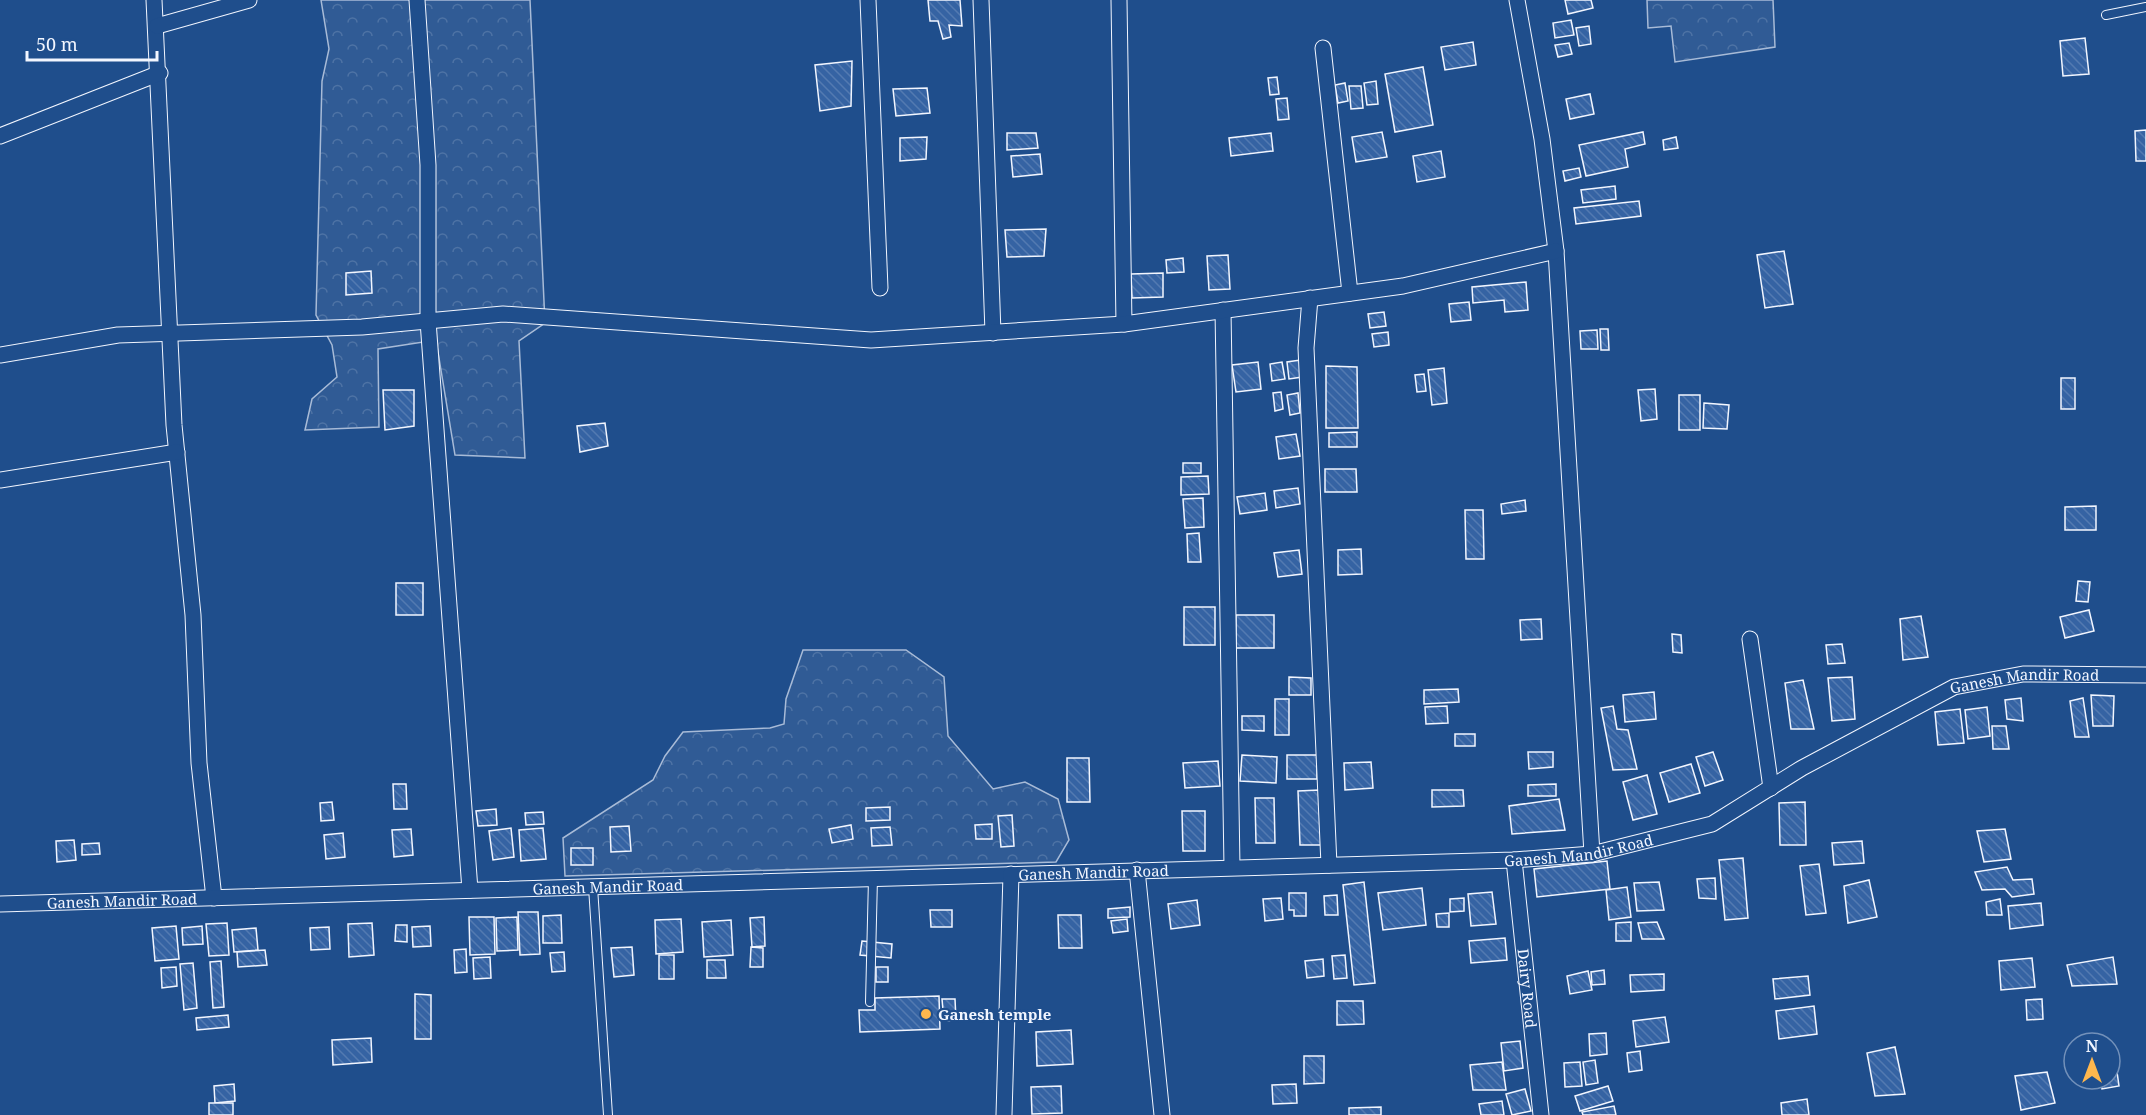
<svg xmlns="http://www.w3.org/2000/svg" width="2146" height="1115" viewBox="0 0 2146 1115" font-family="'Noto Serif',serif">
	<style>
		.forest { fill: url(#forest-crowns); stroke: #a8bbd7; stroke-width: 1.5 }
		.building { fill: url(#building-back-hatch); stroke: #f2f6ff; stroke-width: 1.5 }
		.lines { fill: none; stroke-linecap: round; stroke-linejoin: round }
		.service-casing { stroke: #f2f6ff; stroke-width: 10 }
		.minor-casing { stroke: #f2f6ff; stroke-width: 17 }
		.service { stroke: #1f4e8c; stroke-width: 8 }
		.minor { stroke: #1f4e8c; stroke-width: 15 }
		.poi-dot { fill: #ffb74d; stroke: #1f4e8c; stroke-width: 2 }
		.labels { text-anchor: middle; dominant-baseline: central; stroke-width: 4.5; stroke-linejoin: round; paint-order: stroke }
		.street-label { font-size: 15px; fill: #f2f6ff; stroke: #1f4e8c }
		.poi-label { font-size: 15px; font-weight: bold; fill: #f2f6ff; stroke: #1f4e8c; text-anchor: start }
	</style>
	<defs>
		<pattern id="forest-crowns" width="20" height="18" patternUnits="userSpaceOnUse" patternTransform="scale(1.5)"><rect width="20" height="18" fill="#305b95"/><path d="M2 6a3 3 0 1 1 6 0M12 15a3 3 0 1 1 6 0" fill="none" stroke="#4e73a5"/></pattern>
		<pattern id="building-back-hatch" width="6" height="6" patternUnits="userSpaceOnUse" patternTransform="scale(1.5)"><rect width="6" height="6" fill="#3563a3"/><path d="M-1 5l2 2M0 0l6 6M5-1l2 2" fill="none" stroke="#537ab1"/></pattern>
	</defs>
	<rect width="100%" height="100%" fill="#1f4e8c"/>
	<g class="forest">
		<path d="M321,0H530L545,323L519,341L525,458L455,455L436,340L378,349L379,427L305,430L312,399L337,377L332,345L316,315L322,81L329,49Z"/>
		<path d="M1647,0H1773L1775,47L1675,62L1671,26L1648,28Z"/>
		<path d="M803,650H906L944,677L948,736L993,789L1025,782L1058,799L1069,840L1056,862L565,876L563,838L653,780L665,756L683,732L770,728L784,724L786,699Z"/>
	</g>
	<g class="building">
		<path d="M928,0H960L962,26L949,25L951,37L943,39L938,21H930Z"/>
		<path d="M1565,0H1591L1593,8L1568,14Z"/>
		<path d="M1571,20L1574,35L1555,38L1553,23Z"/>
		<path d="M1589,26L1591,44L1579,46L1576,28Z"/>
		<path d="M2085,38L2089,74L2063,76L2060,41Z"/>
		<path d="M1473,42L1476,65L1445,70L1441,47Z"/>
		<path d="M1569,43L1572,54L1558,57L1555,45Z"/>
		<path d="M852,61L851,106L820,111L815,65Z"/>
		<path d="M1423,67L1433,125L1395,132L1385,74Z"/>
		<path d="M1277,77L1279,94L1270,95L1268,78Z"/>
		<path d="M1376,81L1378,104L1367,105L1364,83Z"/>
		<path d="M1345,83L1348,101L1338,103L1335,85Z"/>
		<path d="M1349,86H1361L1363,108L1351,109Z"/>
		<path d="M927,88L930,113L896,116L893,89Z"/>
		<path d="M1590,94L1594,114L1570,119L1566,99Z"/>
		<path d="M1287,98L1289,119L1278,120L1276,99Z"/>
		<path d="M2146,130V161H2136L2135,131Z"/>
		<path d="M1382,132L1387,157L1356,162L1352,137Z"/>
		<path d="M1643,132L1645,144L1625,149L1628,167L1586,176L1579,145Z"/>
		<path d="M1007,133H1036L1038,148L1007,150Z"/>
		<path d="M1271,133L1273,151L1231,156L1229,138Z"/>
		<path d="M927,137L926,159L900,161V138Z"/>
		<path d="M1676,137L1678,148L1664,150L1663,140Z"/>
		<path d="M1441,151L1445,177L1417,182L1413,156Z"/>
		<path d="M1040,154L1042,174L1013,177L1011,156Z"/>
		<path d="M1579,168L1581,177L1565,181L1563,171Z"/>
		<path d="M1615,186L1616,199L1583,203L1581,190Z"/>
		<path d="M1639,201L1641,216L1576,224L1574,208Z"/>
		<path d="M1046,229L1044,256L1007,257L1005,230Z"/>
		<path d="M1784,251L1793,304L1765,308L1757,255Z"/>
		<path d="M1228,255L1230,289L1209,290L1207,256Z"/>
		<path d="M1183,258L1184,272L1167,273L1166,260Z"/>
		<path d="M371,271L372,293L346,295V273Z"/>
		<path d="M1163,273V297L1132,298L1131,274Z"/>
		<path d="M1526,282L1528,310L1505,312L1504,300L1473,303L1472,287Z"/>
		<path d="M1469,302L1471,320L1451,322L1449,304Z"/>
		<path d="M1384,312L1386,326L1370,328L1368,314Z"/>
		<path d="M1600,329H1608L1609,350H1601Z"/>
		<path d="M1597,330L1598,349H1581L1580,331Z"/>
		<path d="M1388,332L1389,345L1374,347L1372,334Z"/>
		<path d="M1300,360L1302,377L1289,379L1287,362Z"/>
		<path d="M1258,362L1261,389L1236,392L1232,365Z"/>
		<path d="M1282,362L1285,379L1272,381L1270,364Z"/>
		<path d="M1326,366L1357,367L1358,428H1326Z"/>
		<path d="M1444,368L1447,403L1432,405L1428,370Z"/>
		<path d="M1424,374L1426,391L1417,392L1415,375Z"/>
		<rect x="2061" y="378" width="14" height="31"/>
		<path d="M1655,389L1657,419L1641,421L1638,390Z"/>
		<path d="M383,390H414V426L385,430Z"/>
		<path d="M1281,392L1283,409L1275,411L1273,393Z"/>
		<path d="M1298,393L1300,413L1290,415L1287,395Z"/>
		<rect x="1679" y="395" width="21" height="35"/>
		<path d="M1704,403L1729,405L1727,429L1703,428Z"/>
		<path d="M605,423L608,446L580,452L577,426Z"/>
		<path d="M1357,432V447H1329V433Z"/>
		<path d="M1296,434L1300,456L1279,459L1276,437Z"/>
		<rect x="1183" y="463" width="18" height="10"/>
		<path d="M1325,469H1356L1357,492H1325Z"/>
		<path d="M1208,476L1209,494L1181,495V477Z"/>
		<path d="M1298,488L1300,504L1276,508L1274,491Z"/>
		<path d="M1265,493L1267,510L1240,514L1237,497Z"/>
		<path d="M1203,498L1204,527L1185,528L1183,499Z"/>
		<path d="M1525,500L1526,511L1502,514L1501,504Z"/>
		<path d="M2096,506V530H2065V507Z"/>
		<path d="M1465,510H1483L1484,559H1466Z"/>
		<path d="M1199,533L1201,562H1188L1187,534Z"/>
		<path d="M1361,549L1362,574L1338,575V550Z"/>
		<path d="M1299,550L1302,574L1278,577L1274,553Z"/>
		<path d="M2078,581L2090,582L2088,602L2076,601Z"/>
		<rect x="396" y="583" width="27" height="32"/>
		<rect x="1184" y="607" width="31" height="38"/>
		<path d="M2089,610L2094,631L2065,638L2060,617Z"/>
		<rect x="1236" y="615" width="38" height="33"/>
		<path d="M1921,616L1928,657L1903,660L1900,619Z"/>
		<path d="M1541,619L1542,639L1521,640L1520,620Z"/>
		<path d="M1672,634L1681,635L1682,653L1673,652Z"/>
		<path d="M1842,644L1845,663L1828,664L1826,645Z"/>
		<path d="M1289,677L1311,678V695H1289Z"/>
		<path d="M1852,677L1855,719L1832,721L1828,678Z"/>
		<path d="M1803,680L1814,729H1791L1785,683Z"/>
		<path d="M1458,689L1459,702L1424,704V690Z"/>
		<path d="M1654,692L1656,719L1625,722L1623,695Z"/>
		<path d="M2091,695L2114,696L2113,726H2093Z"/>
		<path d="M2021,698L2023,721L2007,719L2005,700Z"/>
		<path d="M2083,698L2089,737H2075L2070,701Z"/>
		<rect x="1275" y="699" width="14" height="36"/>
		<path d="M1447,706L1448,723L1426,724L1425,707Z"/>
		<path d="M1613,706L1617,729L1628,730L1637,769L1613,770L1601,708Z"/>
		<path d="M1987,707L1990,736L1968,739L1965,710Z"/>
		<path d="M1960,709L1964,743L1938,745L1935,712Z"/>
		<path d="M1242,716H1264V731L1242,730Z"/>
		<path d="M1992,726H2006L2009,749H1993Z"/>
		<rect x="1455" y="734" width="20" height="12"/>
		<path d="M1528,752H1553V767L1529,769Z"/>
		<path d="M1713,752L1723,780L1705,786L1696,757Z"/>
		<path d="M1242,755L1277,757L1276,783L1240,781Z"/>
		<rect x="1287" y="755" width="30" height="24"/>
		<path d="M1067,758H1089L1090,802H1067Z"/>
		<path d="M1218,761L1220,786L1185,788L1183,763Z"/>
		<path d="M1371,762L1373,788L1345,790L1344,763Z"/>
		<path d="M1691,764L1700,793L1669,802L1660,773Z"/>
		<path d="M1647,775L1657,814L1633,820L1623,782Z"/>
		<path d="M393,784H406L407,809H394Z"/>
		<path d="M1556,784V796H1528V785Z"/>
		<path d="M1319,790L1321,845H1300L1298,791Z"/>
		<path d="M1432,790H1463L1464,806L1432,807Z"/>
		<path d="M1255,798H1274L1275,843H1256Z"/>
		<path d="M1559,799L1565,830L1512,834L1509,806Z"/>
		<path d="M332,802L334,820L321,821L320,803Z"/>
		<path d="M1805,802L1806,845H1780L1779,803Z"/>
		<path d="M890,807V820L866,821V808Z"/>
		<path d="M496,809L497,825L478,826L476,811Z"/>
		<path d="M1182,811H1205V851H1183Z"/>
		<path d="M543,812L544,824L526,825L525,813Z"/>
		<path d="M1012,815L1014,846L1001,847L998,816Z"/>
		<path d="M992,824V839H976L975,825Z"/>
		<path d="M851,825L853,839L832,843L829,829Z"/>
		<path d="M629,826L631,851L611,852L610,827Z"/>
		<path d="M890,827L892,845L872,846L871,828Z"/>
		<path d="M511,828L514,857L493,860L489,831Z"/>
		<path d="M543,828L546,859L521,861L519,830Z"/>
		<path d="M411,829L413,855L394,857L392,830Z"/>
		<path d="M2005,829L2011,859L1984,862L1977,831Z"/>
		<path d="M343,833L345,857L326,859L324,835Z"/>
		<path d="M74,840L76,860L57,862L56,841Z"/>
		<path d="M1862,841L1864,863L1834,865L1832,843Z"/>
		<path d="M99,843L100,854L82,855V844Z"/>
		<rect x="571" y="848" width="22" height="17"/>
		<path d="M1743,858L1748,918L1725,920L1719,860Z"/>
		<path d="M1607,861L1610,889L1537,897L1534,869Z"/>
		<path d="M1819,864L1826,913L1806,915L1800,866Z"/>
		<path d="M2007,867L2013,880L2032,879L2034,894L2012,897L2005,889L1982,890L1975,872Z"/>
		<path d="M1715,878L1716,899L1699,898L1697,879Z"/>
		<path d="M1869,880L1877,917L1848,923L1844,886Z"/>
		<path d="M1364,882L1375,983L1354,985L1343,885Z"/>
		<path d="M1659,882L1664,910L1637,911L1634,883Z"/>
		<path d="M1627,887L1631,917L1609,920L1606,890Z"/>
		<path d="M1422,888L1426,925L1383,930L1378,893Z"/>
		<path d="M1492,892L1496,924L1471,926L1468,894Z"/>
		<path d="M1289,893H1306V916H1294V910H1289Z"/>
		<path d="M1337,895L1338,915H1325L1324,896Z"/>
		<path d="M1281,898L1283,919L1265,921L1263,899Z"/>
		<path d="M1464,898V911L1450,912V899Z"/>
		<path d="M2000,899L2002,915H1987L1986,902Z"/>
		<path d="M1197,900L1200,925L1171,929L1168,904Z"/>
		<path d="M2041,903L2043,925L2010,929L2008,906Z"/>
		<path d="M1130,907V917L1108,918V909Z"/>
		<path d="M930,910H952V927H931Z"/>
		<path d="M518,912H538L540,954L520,955Z"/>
		<path d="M1449,913V927H1437L1436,914Z"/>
		<path d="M561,915L562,943H543V916Z"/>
		<path d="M1058,915H1081L1082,948H1059Z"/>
		<path d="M469,917H494L495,954L470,955Z"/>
		<path d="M517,917L518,950L497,951L496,918Z"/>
		<path d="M764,917L765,946L752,947L750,918Z"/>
		<path d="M681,919L683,952L656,954L655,920Z"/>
		<path d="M1127,919L1128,931L1113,933L1111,921Z"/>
		<path d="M731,920L733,955L704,957L702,922Z"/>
		<path d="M1631,922V941H1616V923Z"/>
		<path d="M1657,922L1664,939H1642L1638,923Z"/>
		<path d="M227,923L229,955L209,956L206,924Z"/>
		<path d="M372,923L374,955L349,957L348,924Z"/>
		<path d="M396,925H407V942L395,941Z"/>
		<path d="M176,926L179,959L155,961L152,928Z"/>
		<path d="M202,926L203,944L183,945L182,928Z"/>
		<path d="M430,926L431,946L413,947L412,927Z"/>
		<path d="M329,927L330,949L311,950L310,928Z"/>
		<path d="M256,928L258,950L234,952L232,930Z"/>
		<path d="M1505,938L1507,960L1471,963L1469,941Z"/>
		<path d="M862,941L892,944L891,958L860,955Z"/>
		<path d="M632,947L634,975L614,977L611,948Z"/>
		<path d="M751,947L763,948V967H750Z"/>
		<path d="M466,949L467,972L455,973L454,950Z"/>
		<path d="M265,950L267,965L238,967L237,952Z"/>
		<path d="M564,952L565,971L552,972L550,953Z"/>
		<rect x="659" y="955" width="15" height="24"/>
		<path d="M1345,955L1347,978L1334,979L1332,956Z"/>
		<path d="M490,957L491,978L474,979L473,958Z"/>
		<path d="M2113,957L2117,984L2072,986L2067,965Z"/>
		<path d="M2032,958L2035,987L2001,990L1999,961Z"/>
		<path d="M1323,959L1324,976L1307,978L1305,961Z"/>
		<path d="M707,960H725L726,978H707Z"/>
		<path d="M221,961L224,1007L213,1008L210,962Z"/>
		<path d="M193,963L197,1008L184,1010L180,964Z"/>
		<path d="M176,967L177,986L162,988L161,968Z"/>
		<rect x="876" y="967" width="12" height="15"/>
		<path d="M1604,970L1605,984L1592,985L1591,972Z"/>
		<path d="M1588,971L1592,990L1570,994L1567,976Z"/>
		<path d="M1664,974V990L1631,992L1630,975Z"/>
		<path d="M1808,976L1810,995L1775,999L1773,979Z"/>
		<path d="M415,994L431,995V1039H415Z"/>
		<path d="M939,996L940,1029L860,1032L859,1010H875V998Z"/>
		<path d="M942,999H955L956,1020L944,1021Z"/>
		<path d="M2042,999L2043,1019L2027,1020L2026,1000Z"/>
		<path d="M1337,1001H1363L1364,1024L1337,1025Z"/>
		<path d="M1814,1006L1817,1034L1779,1039L1776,1011Z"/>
		<path d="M228,1015L229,1027L197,1030L196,1018Z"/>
		<path d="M1665,1017L1669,1042L1636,1047L1633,1021Z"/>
		<path d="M1071,1030L1073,1064L1037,1066L1036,1032Z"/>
		<path d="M1606,1033L1607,1054L1590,1056L1589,1034Z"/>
		<path d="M371,1038L372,1062L333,1065L332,1040Z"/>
		<path d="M1520,1041L1523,1068L1504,1071L1501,1043Z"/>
		<path d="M1895,1047L1905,1094L1875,1096L1867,1053Z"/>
		<path d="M1640,1051L1642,1070L1629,1072L1627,1053Z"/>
		<path d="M1304,1056H1324V1083L1304,1084Z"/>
		<path d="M1595,1060L1598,1083L1586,1085L1583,1062Z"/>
		<path d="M1502,1062L1506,1090H1473L1470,1065Z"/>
		<path d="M1580,1062L1582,1086L1565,1087L1564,1063Z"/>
		<path d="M2047,1072L2055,1103L2021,1110L2015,1076Z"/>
		<path d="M2117,1072L2119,1086L2102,1089L2100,1079H2110V1073Z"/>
		<path d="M234,1084L235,1101L215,1103L214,1086Z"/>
		<path d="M1296,1084L1297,1103L1273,1104L1272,1085Z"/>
		<path d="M1061,1086L1062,1113L1032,1114L1031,1087Z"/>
		<path d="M1608,1086L1613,1101L1580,1111L1575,1096Z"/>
		<path d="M1525,1089L1531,1111L1512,1115L1506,1094Z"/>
		<path d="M1807,1099L1809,1115H1782L1781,1103Z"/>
		<path d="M1502,1101L1504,1115H1481L1479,1104Z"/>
		<rect x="209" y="1103" width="24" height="12"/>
		<path d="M1614,1106L1616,1115H1583L1582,1112Z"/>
		<path d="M1381,1107V1115H1349V1108Z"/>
	</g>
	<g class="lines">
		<g class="service-casing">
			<g id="service">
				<path d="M2106,15L2146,7"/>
				<path d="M593,887L608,1115"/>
				<path d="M870,1002L873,878"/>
			</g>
		</g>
		<g class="minor-casing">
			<g id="minor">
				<path d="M154,0L174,425L193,615L199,763L214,898"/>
				<path d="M417,0L428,165V321L470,890"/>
				<path d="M868,0L880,288"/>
				<path d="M981,0L993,333"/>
				<path d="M1119,0L1124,324"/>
				<path d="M1517,0L1542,139L1556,251L1592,854"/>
				<path d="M157,26L249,0"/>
				<path d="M1323,48L1350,293"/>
				<path d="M0,136L160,73"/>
				<path d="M1310,298L1306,348L1329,865"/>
				<path d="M1223,310L1232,867"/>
				<path d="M0,355L118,335L362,327L503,314L871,340L1124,324L1403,286L1556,251"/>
				<path d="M0,480L177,452"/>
				<path d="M1750,639L1771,788"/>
				<path id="s1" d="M1514,860L1541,1115"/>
				<path d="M1137,870L1162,1115"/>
				<path id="s2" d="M0,904L1514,860L1592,854L1712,824L1802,768L1954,687L2023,674L2146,675"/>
				<path d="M1004,1115L1011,874"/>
			</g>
		</g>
		<use href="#service" class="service"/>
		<use href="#minor" class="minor"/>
	</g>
	<circle class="poi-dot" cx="926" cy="1014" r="6"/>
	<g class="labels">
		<g class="street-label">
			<text stroke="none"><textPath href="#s2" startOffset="2066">Ganesh Mandir Road</textPath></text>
			<text stroke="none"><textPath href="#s2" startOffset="1580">Ganesh Mandir Road</textPath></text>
			<text stroke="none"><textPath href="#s2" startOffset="1094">Ganesh Mandir Road</textPath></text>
			<text stroke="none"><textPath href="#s2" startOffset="608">Ganesh Mandir Road</textPath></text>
			<text stroke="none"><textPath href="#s2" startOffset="122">Ganesh Mandir Road</textPath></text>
			<text stroke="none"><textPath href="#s1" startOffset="129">Dairy Road</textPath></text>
		</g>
		<g class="poi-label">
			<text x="938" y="1014">Ganesh temple</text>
		</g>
	</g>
	<g transform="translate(2092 1061)"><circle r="28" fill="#1f4e8c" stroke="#7391ba" stroke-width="1.5"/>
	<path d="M0-4.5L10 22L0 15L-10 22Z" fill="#ffb74d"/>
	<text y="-9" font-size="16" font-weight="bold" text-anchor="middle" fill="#f2f6ff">N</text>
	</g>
	<path d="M27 51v9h130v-9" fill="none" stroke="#f2f6ff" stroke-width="3"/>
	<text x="36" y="51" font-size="18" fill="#f2f6ff" stroke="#1f4e8c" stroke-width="4.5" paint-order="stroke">50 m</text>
</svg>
